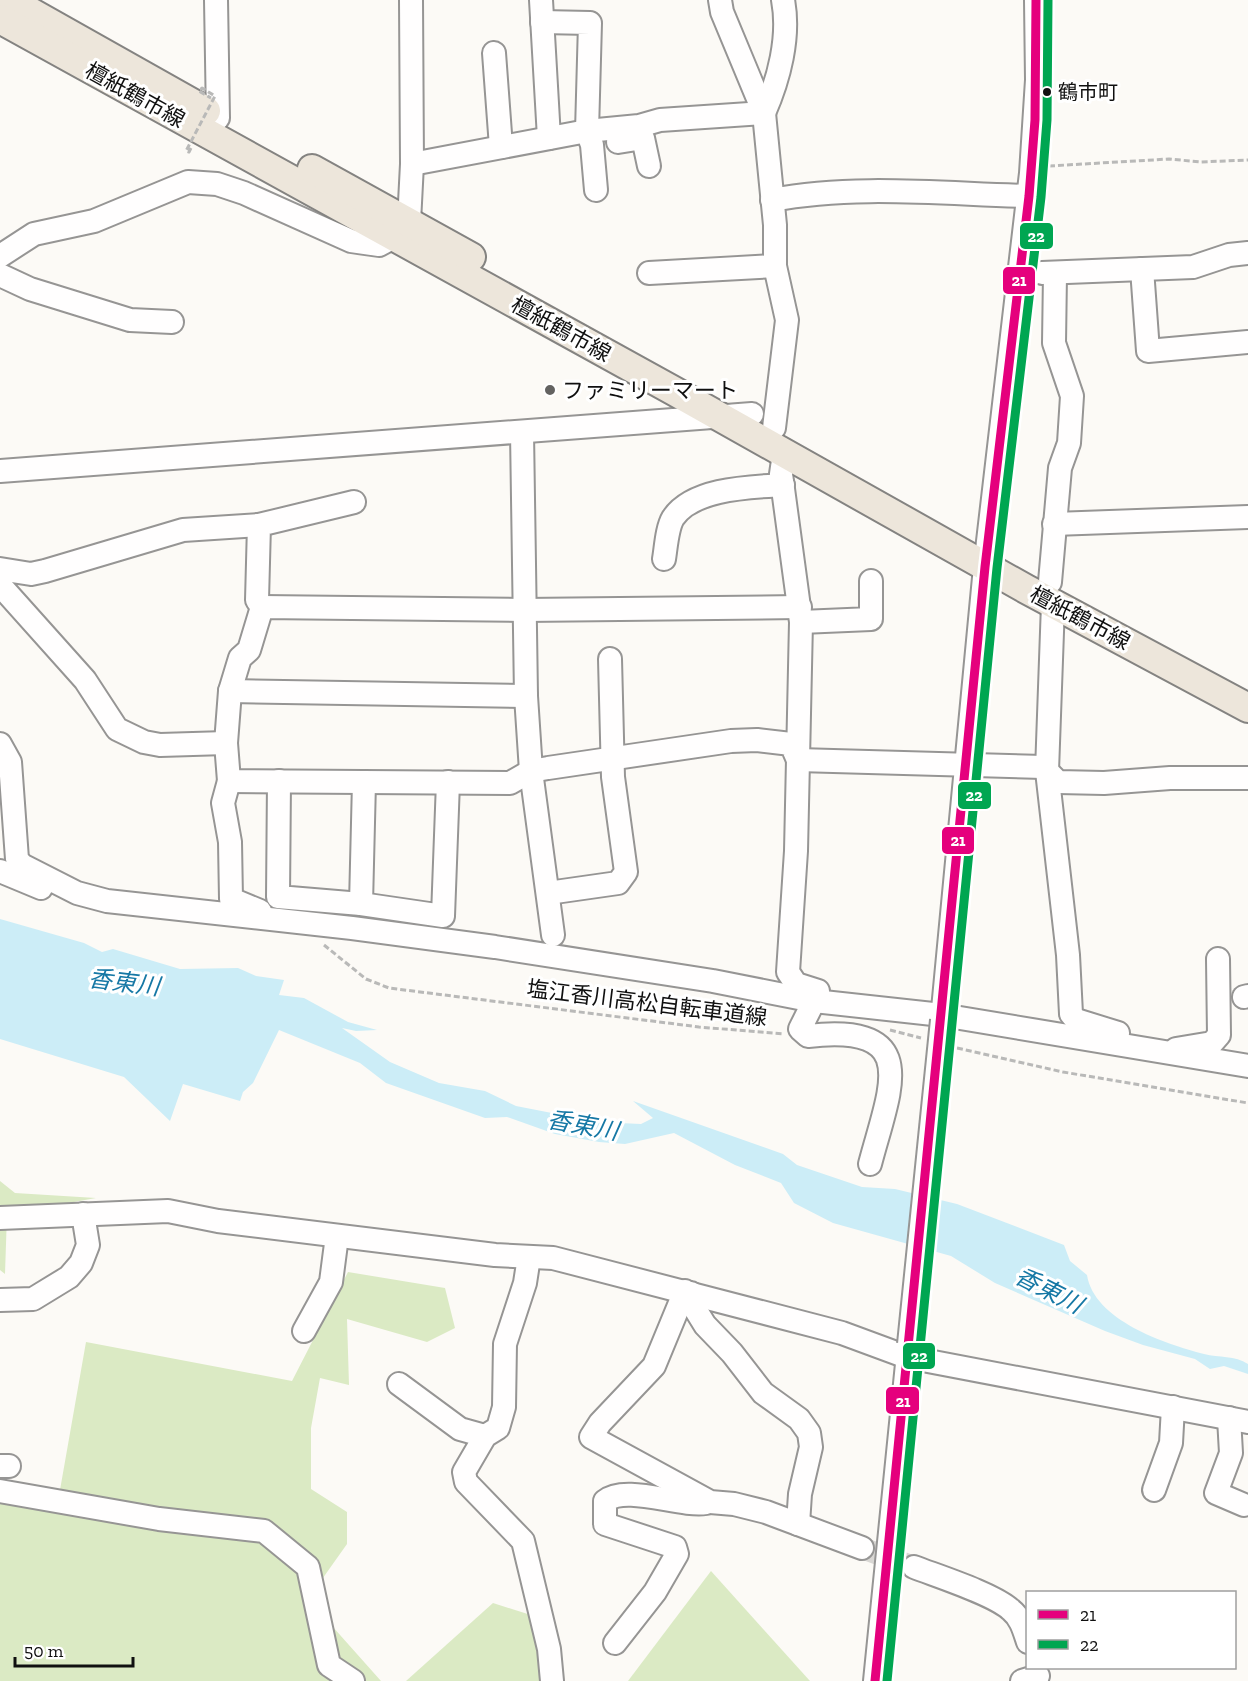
<svg xmlns="http://www.w3.org/2000/svg" width="1248" height="1681" viewBox="0 0 1248 1681" font-family="'Zilla Slab','Noto Sans JP',serif">
	<style>
		.forest { fill: #dbeac4 }
		.water { fill: #ccedf7 }
		.lines { fill: none; stroke-linecap: round; stroke-linejoin: round }
		.minor-tunnel { stroke: #d9d7d4; stroke-width: 22; stroke-dasharray: 22 11; stroke-linecap: butt }
		.minor-casing { stroke: #969594; stroke-width: 26 }
		.major-casing { stroke: #848381; stroke-width: 32 }
		.path { stroke: #b9b9b8; stroke-width: 3; stroke-dasharray: 6 3; stroke-linecap: butt }
		.minor { stroke: #fffefe; stroke-width: 22 }
		.major { stroke: #ede6db; stroke-width: 28 }
		.minor-bridge-casing { stroke: #969594; stroke-width: 26; stroke-linecap: butt }
		.path-bridge { stroke: #b9b9b8; stroke-width: 3; stroke-dasharray: 6 3; stroke-linecap: butt }
		.minor-bridge { stroke: #fffefe; stroke-width: 22 }
		.bus-1-casing { stroke: #fff; stroke-width: 14 }
		.bus-2-casing { stroke: #fff; stroke-width: 14 }
		.bus-1 { stroke: #e5007d; stroke-width: 9 }
		.bus-2 { stroke: #00a651; stroke-width: 9 }
		.bus-dot { fill: #101010; stroke: #fff; stroke-width: 2 }
		.poi-dot { fill: #636260; stroke: #fff; stroke-width: 2 }
		.labels { text-anchor: middle; dominant-baseline: central; stroke-width: 6; stroke-linejoin: round; paint-order: stroke }
		.bus-label { font-size: 20px; fill: #101010; stroke: #fff; text-anchor: start }
		.street-label { font-size: 22px; fill: #101010; stroke: #fff }
		.poi-label { font-size: 22px; fill: #101010; stroke: #fff; text-anchor: start }
		.water-label { font-size: 24px; font-style: italic; fill: #1678a5; stroke: #fff }
		.line-badge { stroke: #fff; stroke-width: 2 }
		.badge-label { font-size: 16px; text-anchor: middle; font-weight: bold; fill: #fff }
	</style>
	<rect width="100%" height="100%" fill="#fcfaf6"/>
	<g class="forest">
		<path d="M0,1181L15,1193L96,1198L7,1214L5,1274L0,1270Z"/>
		<path d="M348,1272L445,1288L455,1328L427,1342L347,1319L349,1385L320,1378L311,1428V1489L347,1512V1544L308,1599L381,1681H0V1503L57,1507L86,1342L292,1381Z"/>
		<path d="M711,1571L810,1681H628Z"/>
		<path d="M493,1603L534,1616L547,1681H406Z"/>
	</g>
	<path class="water" d="M0,919L84,943L102,952L113,949L180,969L238,968L256,976L284,980L279,995L304,998L348,1022L377,1030L356,1031L342,1028L390,1062L439,1083L485,1091L516,1106L598,1122L641,1124L653,1118L633,1101L783,1154L797,1165L862,1187L895,1189L957,1204L1064,1245L1070,1261L1087,1275C1094,1320 1165,1344 1204,1354C1219,1358 1235,1355 1248,1364V1374L1224,1366L1210,1369L1195,1359L1143,1345L1105,1331L995,1283L951,1256L833,1223L794,1203L781,1183L735,1165L674,1133L625,1144L599,1142L555,1134L507,1117L485,1118L386,1083L360,1063L279,1030L253,1083L243,1092L240,1101L183,1084L170,1121L124,1077L0,1039Z"/>
	<g class="lines">
		<path class="minor-tunnel" d="M862,1548L914,1567"/>
		<g class="minor-casing">
			<g id="minor">
				<path d="M216,0L218,118"/>
				<path d="M541,0L549,138"/>
				<path d="M720,0L722,12L764,113L775,225V266L787,320L774,428"/>
				<path d="M542,22L590,23L587,131L592,145L596,190"/>
				<path d="M494,53L501,147"/>
				<path d="M618,142L643,138L649,166"/>
				<path d="M412,164L587,131L639,126L660,120L764,113C779,79 790,37 783,0"/>
				<path d="M772,200C856,184 944,194 1029,196"/>
				<path d="M409,222L412,164L411,0"/>
				<path d="M0,256L34,234L94,221L188,182L217,184L244,193L351,241L379,245L394,237"/>
				<path d="M1142,269L1148,351L1248,342"/>
				<path d="M649,273L775,266"/>
				<path d="M1042,273L1193,267L1229,255L1248,253"/>
				<path d="M0,275L30,289L130,320L172,322"/>
				<path d="M522,432L526,696L531,771L553,935"/>
				<path d="M784,453L781,474L801,622L796,851L788,972L796,984L818,991"/>
				<path d="M0,471L752,414"/>
				<path d="M1054,524L1248,517"/>
				<path d="M664,559C666,547 667,528 673,518C693,488 751,487 783,485"/>
				<path d="M0,569L31,574L45,571L183,530L259,525"/>
				<path d="M1050,582L1060,468L1069,443L1072,396L1054,343L1055,274"/>
				<path d="M0,585L85,680L117,729L144,742L160,745L226,743"/>
				<path d="M1053,604L1047,771L1068,955L1071,1014L1076,1020L1118,1033"/>
				<path d="M262,607L257,600L259,525L354,502"/>
				<path d="M800,607L524,610L262,607L249,650L240,658L230,691L226,743L229,781L510,783L531,771L548,768L731,741L757,740L791,744L798,760L1043,767L1058,782L1104,783L1170,778H1248"/>
				<path d="M801,622L871,619V581"/>
				<path d="M230,691L526,696"/>
				<path d="M0,744L10,762L17,859L22,865L77,893L107,901L352,928L495,947L713,981L814,1001L942,1015L1248,1066"/>
				<path d="M229,781L223,803L230,842L231,899L260,911"/>
				<path d="M279,781L278,897L361,904L443,916L448,782"/>
				<path d="M0,871L41,888"/>
				<path d="M548,893L618,883L626,872L613,777L610,659"/>
				<path d="M361,904L364,782"/>
				<path d="M1244,997L1248,996"/>
				<path d="M814,1001L800,1029L808,1036C923,1023 890,1088 870,1164"/>
				<path d="M942,1020L985,567L1031,173L1037,80L1036,0"/>
				<path d="M1176,1049L1212,1043L1219,1035L1218,959"/>
				<path d="M0,1218L168,1211L218,1221L495,1255L553,1258L842,1333L907,1357L1248,1422"/>
				<path d="M529,1257L525,1283L505,1344L504,1407L498,1428L485,1436L464,1472L466,1482L523,1541L549,1649L552,1681"/>
				<path d="M685,1291L654,1366L600,1423L591,1437L710,1502L734,1504L766,1512L862,1548"/>
				<path d="M691,1293L692,1304L705,1325L732,1353L763,1393L799,1419L809,1433L811,1447L800,1494L798,1524"/>
				<path d="M0,1300L33,1299L69,1277L81,1263L88,1245L83,1214"/>
				<path d="M304,1331L331,1282L337,1236"/>
				<path d="M399,1384L460,1429L485,1436"/>
				<path d="M1229,1418L1231,1453L1216,1493L1244,1505"/>
				<path d="M0,1466H9"/>
				<path d="M1154,1490L1171,1443L1173,1407"/>
				<path d="M0,1491L159,1519L264,1531L308,1567L329,1665L353,1681"/>
				<path d="M914,1567C937,1576 994,1594 1011,1610C1021,1618 1024,1630 1028,1642"/>
				<path d="M615,1643L655,1592L677,1554L675,1547L605,1524V1501C626,1484 679,1507 706,1503"/>
				<path d="M875,1681L909,1344"/>
				<path d="M1022,1681L1038,1676"/>
			</g>
		</g>
		<g class="major-casing">
			<g id="major">
				<path d="M9,0L206,111"/>
				<path d="M0,19L674,391L1026,589L1248,708"/>
				<path d="M312,169L471,257"/>
			</g>
		</g>
		<g class="path">
			<path d="M1049,166L1169,159L1201,162L1248,160"/>
			<path d="M324,945L366,979L389,988L699,1027L784,1034"/>
			<path d="M890,1030L921,1038"/>
			<path d="M957,1048L1063,1072L1248,1103"/>
		</g>
		<use href="#minor" class="minor"/>
		<use href="#major" class="major"/>
		<g class="minor-bridge-casing">
			<path id="minor-bridge" d="M909,1344L942,1020"/>
		</g>
		<path class="path-bridge" d="M191,148L189,152L186,151L215,96L202,88L199,91L211,98"/>
		<use href="#minor-bridge" class="minor-bridge"/>
		<g class="bus-1-casing">
			<path id="bus-1" d="M875,1681L985,567L1029,196L1035,120L1036,0"/>
		</g>
		<g class="bus-2-casing">
			<path id="bus-2" d="M887,1681L997,568L1041,197L1047,120L1048,0"/>
		</g>
		<use href="#bus-1" class="bus-1"/>
		<use href="#bus-2" class="bus-2"/>
	</g>
	<circle class="bus-dot" cx="1047" cy="92" r="5"/>
	<circle class="poi-dot" cx="550" cy="390" r="6"/>
	<g class="labels">
		<g class="bus-label">
			<text x="1058" y="92">鶴市町</text>
		</g>
		<g class="street-label">
			<text transform="translate(135 95) rotate(29)">檀紙鶴市線</text>
			<text transform="translate(561 329) rotate(29)">檀紙鶴市線</text>
			<text transform="translate(1080 618) rotate(28)">檀紙鶴市線</text>
			<text transform="translate(647 1003) rotate(7)">塩江香川高松自転車道線</text>
		</g>
		<g class="poi-label">
			<text x="562" y="390">ファミリーマート</text>
		</g>
		<g class="water-label">
			<text transform="translate(124 982) rotate(7)">香東川</text>
			<text transform="translate(583 1125) rotate(10)">香東川</text>
			<text transform="translate(1049 1290) rotate(27)">香東川</text>
		</g>
	</g>
	<g class="line-badge">
		<rect x="1019" y="222" width="35" height="28" rx="6" fill="#00a651"/>
		<rect x="1002" y="266" width="34" height="29" rx="6" fill="#e5007d"/>
		<rect x="957" y="781" width="35" height="29" rx="6" fill="#00a651"/>
		<rect x="941" y="826" width="34" height="29" rx="6" fill="#e5007d"/>
		<rect x="902" y="1342" width="34" height="28" rx="6" fill="#00a651"/>
		<rect x="885" y="1386" width="35" height="29" rx="6" fill="#e5007d"/>
	</g>
	<g class="badge-label">
		<text x="1036" y="242">22</text>
		<text x="1019" y="286">21</text>
		<text x="974" y="801">22</text>
		<text x="958" y="846">21</text>
		<text x="919" y="1362">22</text>
		<text x="903" y="1407">21</text>
	</g>
	<rect x="1026" y="1591" width="210" height="78" fill="#ffffff" stroke="#9f9f9f" stroke-width="1.5"/>
	<rect x="1038" y="1610" width="30" height="9" fill="#e5007d" stroke="#9f9f9f" stroke-width="1.5"/>
	<text x="1080" y="1621" font-size="18" fill="#101010">21</text>
	<rect x="1038" y="1640" width="30" height="9" fill="#00a651" stroke="#9f9f9f" stroke-width="1.5"/>
	<text x="1080" y="1651" font-size="18" fill="#101010">22</text>
	<path d="M15 1657v9h118v-9" fill="none" stroke="#101010" stroke-width="3"/>
	<text x="24" y="1657" font-size="18" fill="#101010" stroke="#ffffff" stroke-width="4.5" paint-order="stroke">50 m</text>
</svg>
